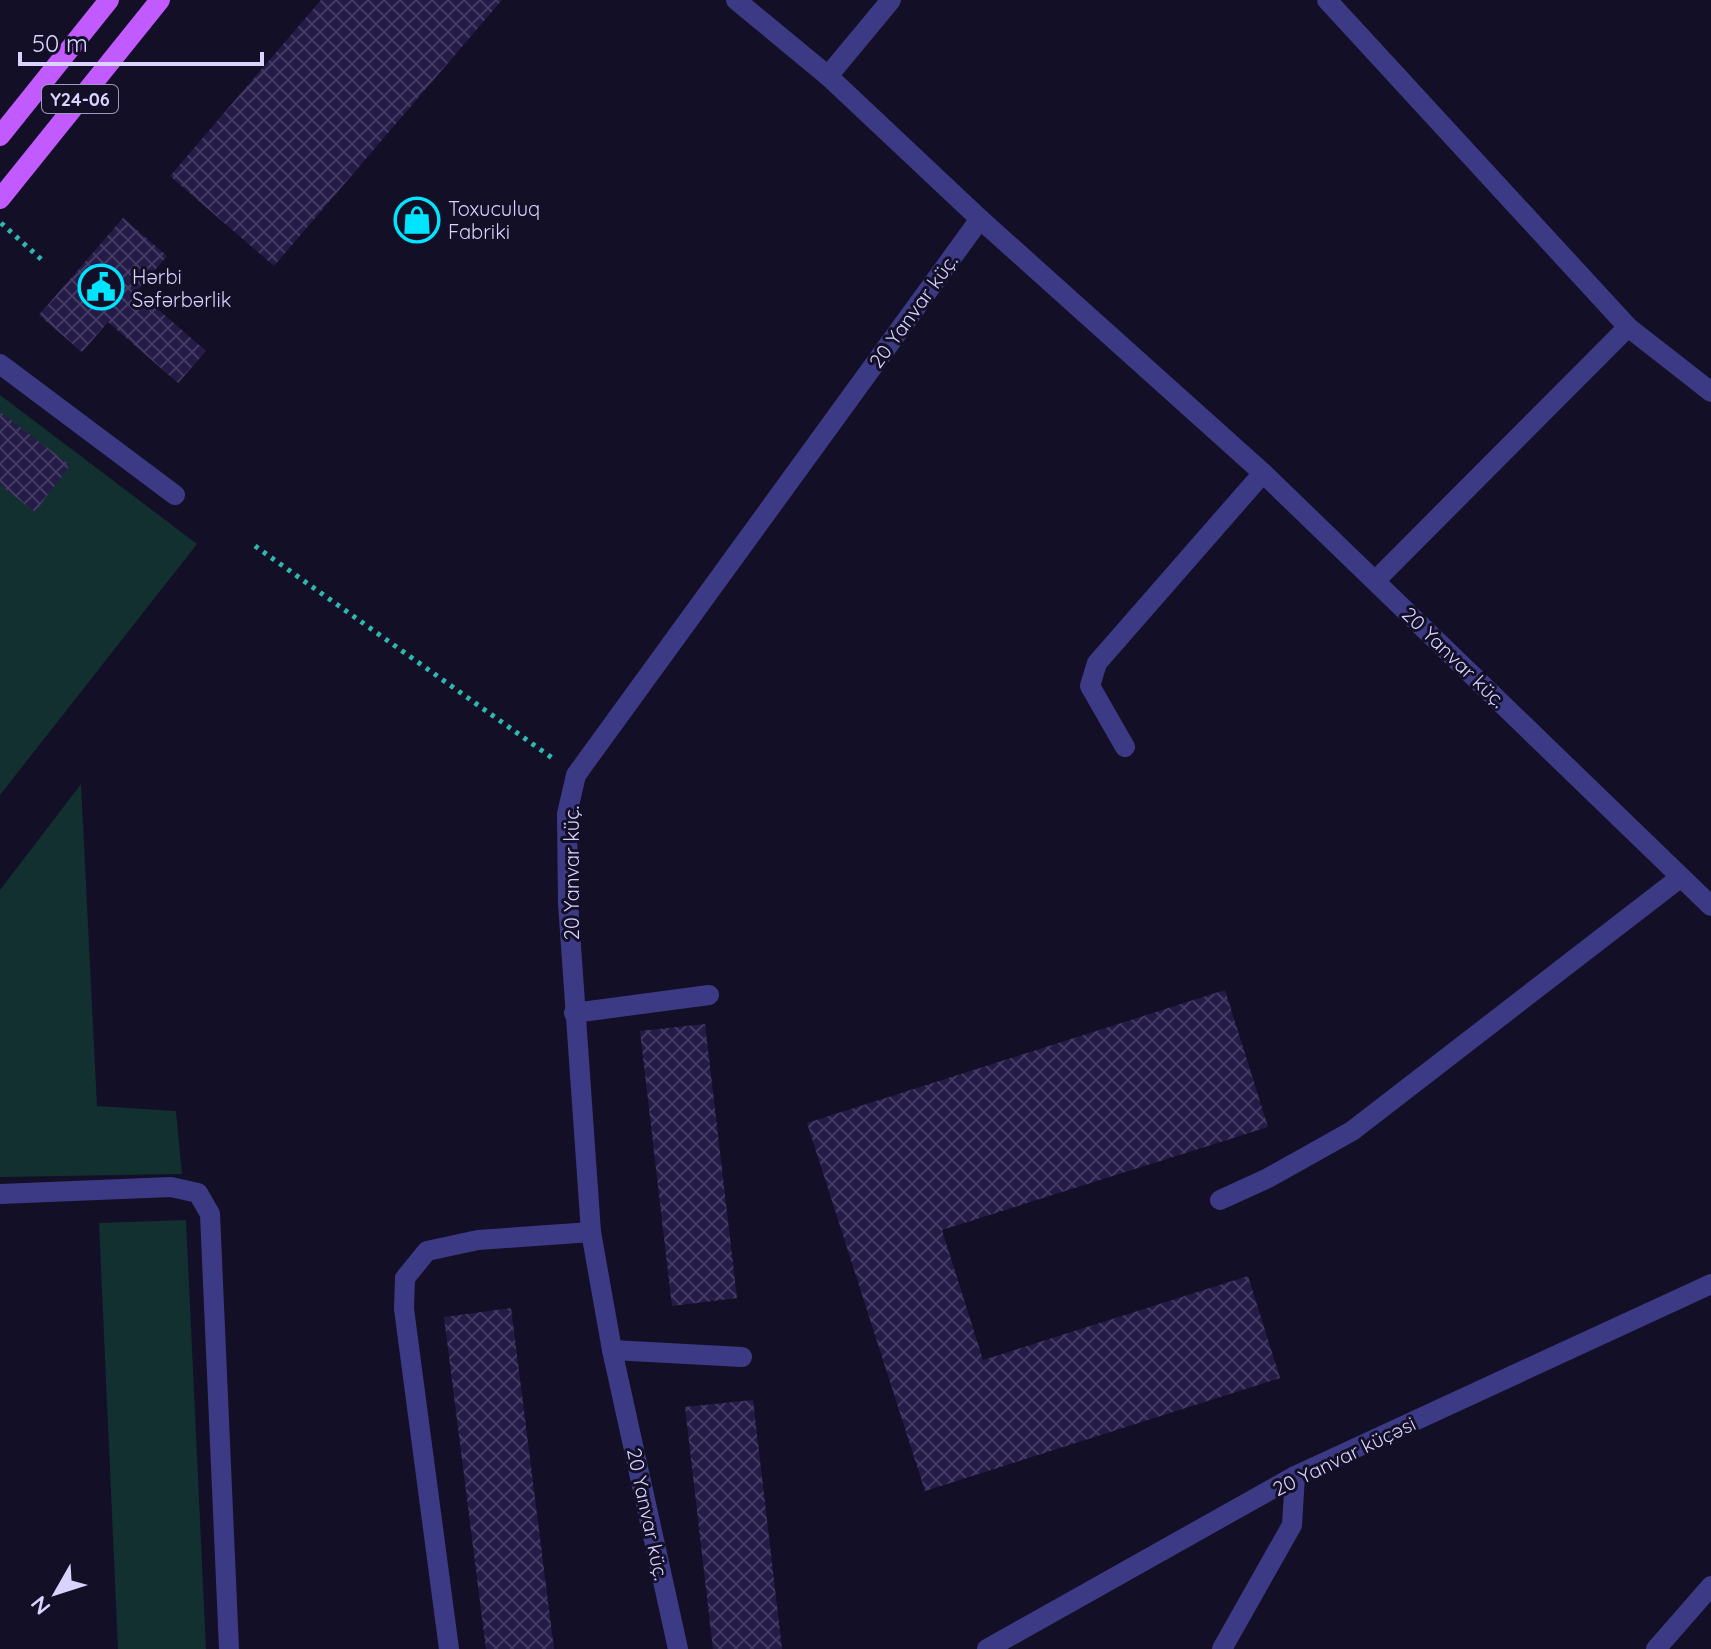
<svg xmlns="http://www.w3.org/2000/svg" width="1711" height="1649" viewBox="0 0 1711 1649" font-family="Quicksand,sans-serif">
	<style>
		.green { fill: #12302f }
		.building { fill: url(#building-cross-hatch) }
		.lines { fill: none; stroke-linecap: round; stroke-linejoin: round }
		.path { stroke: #2fb8b0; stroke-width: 5; stroke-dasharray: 4 6; stroke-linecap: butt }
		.lane { stroke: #3d3a85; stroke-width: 20 }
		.street { stroke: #3d3a85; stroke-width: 20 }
		.primary { stroke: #c25bff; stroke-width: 20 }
		.labels { text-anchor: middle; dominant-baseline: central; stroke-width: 6; stroke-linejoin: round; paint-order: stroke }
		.shield { fill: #130f26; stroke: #9e99be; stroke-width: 2 }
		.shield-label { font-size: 18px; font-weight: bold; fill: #d9d4ff }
		.poi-label { font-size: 20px; fill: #d9d4ff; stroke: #130f26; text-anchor: start }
		.street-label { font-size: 20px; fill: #d9d4ff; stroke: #130f26 }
	</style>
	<defs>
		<pattern id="building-cross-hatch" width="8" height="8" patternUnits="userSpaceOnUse" patternTransform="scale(2)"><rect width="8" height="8" fill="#241b47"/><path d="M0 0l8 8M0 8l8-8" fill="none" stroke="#433b63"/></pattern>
	</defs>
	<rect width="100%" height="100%" fill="#130f26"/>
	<g class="green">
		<path d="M0,395L197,544L0,795Z"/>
		<path d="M81,784L97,1106L176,1111L182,1174L0,1177V890Z"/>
		<path d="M186,1220L206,1649H118L99,1223Z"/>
	</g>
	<g class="building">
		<path d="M321,0H502L274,266L170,176Z"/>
		<path d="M123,218L167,256L137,291L206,351L178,383L108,322L82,352L39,315Z"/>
		<path d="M0,412L70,465L35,512L0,485Z"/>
		<path d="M1225,990L1268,1127L942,1230L983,1360L1248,1276L1280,1378L925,1491L807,1123Z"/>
		<path d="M705,1024L737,1298L672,1306L640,1031Z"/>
		<path d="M511,1308L554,1649H486L444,1317Z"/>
		<path d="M753,1400L782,1649H713L685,1407Z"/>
	</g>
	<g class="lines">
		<g class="path">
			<path d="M1,223L42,260"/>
			<path d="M255,546L555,760"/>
		</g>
		<g class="lane">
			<path d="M0,364L175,495"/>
			<path d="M574,1013L709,995"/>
			<path d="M0,1194L171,1187L198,1193L210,1214L229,1649"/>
			<path d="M612,1350L742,1357"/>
			<path d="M449,1649L404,1309L405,1278L427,1251L478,1240L591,1232"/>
		</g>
		<g class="street">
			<path d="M736,0L828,76L980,219L1263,473L1711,906"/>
			<path d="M1327,0L1628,327L1711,392"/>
			<path d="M828,76L891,0"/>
			<path d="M1375,581L1628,327"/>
			<path d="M1125,747L1090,686L1097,663L1263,473"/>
			<path d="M1220,1200L1268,1178L1352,1131L1681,877"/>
			<path d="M678,1649L612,1350L591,1232L568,903L567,814L576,775L980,219"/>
			<path d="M987,1649L1295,1476L1711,1284"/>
			<path d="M1222,1649L1292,1525L1295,1476"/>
			<path d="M1656,1649L1711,1586"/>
		</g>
		<g class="primary">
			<path d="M0,136L109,0"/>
			<path d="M0,199L160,0"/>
		</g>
	</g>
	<defs>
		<g id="shop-ring" transform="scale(2.3)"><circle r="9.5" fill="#130f26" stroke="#00e5ff" stroke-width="1.5"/><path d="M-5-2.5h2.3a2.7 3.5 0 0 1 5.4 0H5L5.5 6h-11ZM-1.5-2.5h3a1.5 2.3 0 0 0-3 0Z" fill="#00e5ff"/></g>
		<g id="civic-ring" transform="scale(2.3)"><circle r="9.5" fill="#130f26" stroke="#00e5ff" stroke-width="1.5"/><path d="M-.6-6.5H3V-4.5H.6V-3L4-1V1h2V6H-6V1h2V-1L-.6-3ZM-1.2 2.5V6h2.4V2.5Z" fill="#00e5ff"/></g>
	</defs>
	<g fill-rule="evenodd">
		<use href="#shop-ring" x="417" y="220"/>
		<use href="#civic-ring" x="101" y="287"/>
	</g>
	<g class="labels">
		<rect class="shield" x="42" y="85" width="76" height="28" rx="6"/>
		<g class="shield-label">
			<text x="80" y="99">Y24-06</text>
		</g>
		<g class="poi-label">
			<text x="448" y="208">Toxuculuq<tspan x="448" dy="23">Fabriki</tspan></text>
			<text x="132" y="276">Hərbi<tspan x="132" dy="23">Səfərbərlik</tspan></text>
		</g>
		<g class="street-label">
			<text transform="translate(913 311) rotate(-54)">20 Yanvar küç.</text>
			<text transform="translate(1454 657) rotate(44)">20 Yanvar küç.</text>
			<text transform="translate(571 873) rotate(-90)">20 Yanvar küç.</text>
			<text transform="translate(1344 1456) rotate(-26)">20 Yanvar küçəsi</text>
			<text transform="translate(648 1514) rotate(78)">20 Yanvar küç.</text>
		</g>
	</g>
	<g transform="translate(56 1593) rotate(231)" stroke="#130f26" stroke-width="6" paint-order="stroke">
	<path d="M0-6L14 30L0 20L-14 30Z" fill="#d9d4ff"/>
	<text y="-12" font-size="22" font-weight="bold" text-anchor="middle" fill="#d9d4ff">N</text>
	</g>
	<path d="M20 52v12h242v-12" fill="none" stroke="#d9d4ff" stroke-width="4"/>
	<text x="32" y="52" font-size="24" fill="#d9d4ff" stroke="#130f26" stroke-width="6" paint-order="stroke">50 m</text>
</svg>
